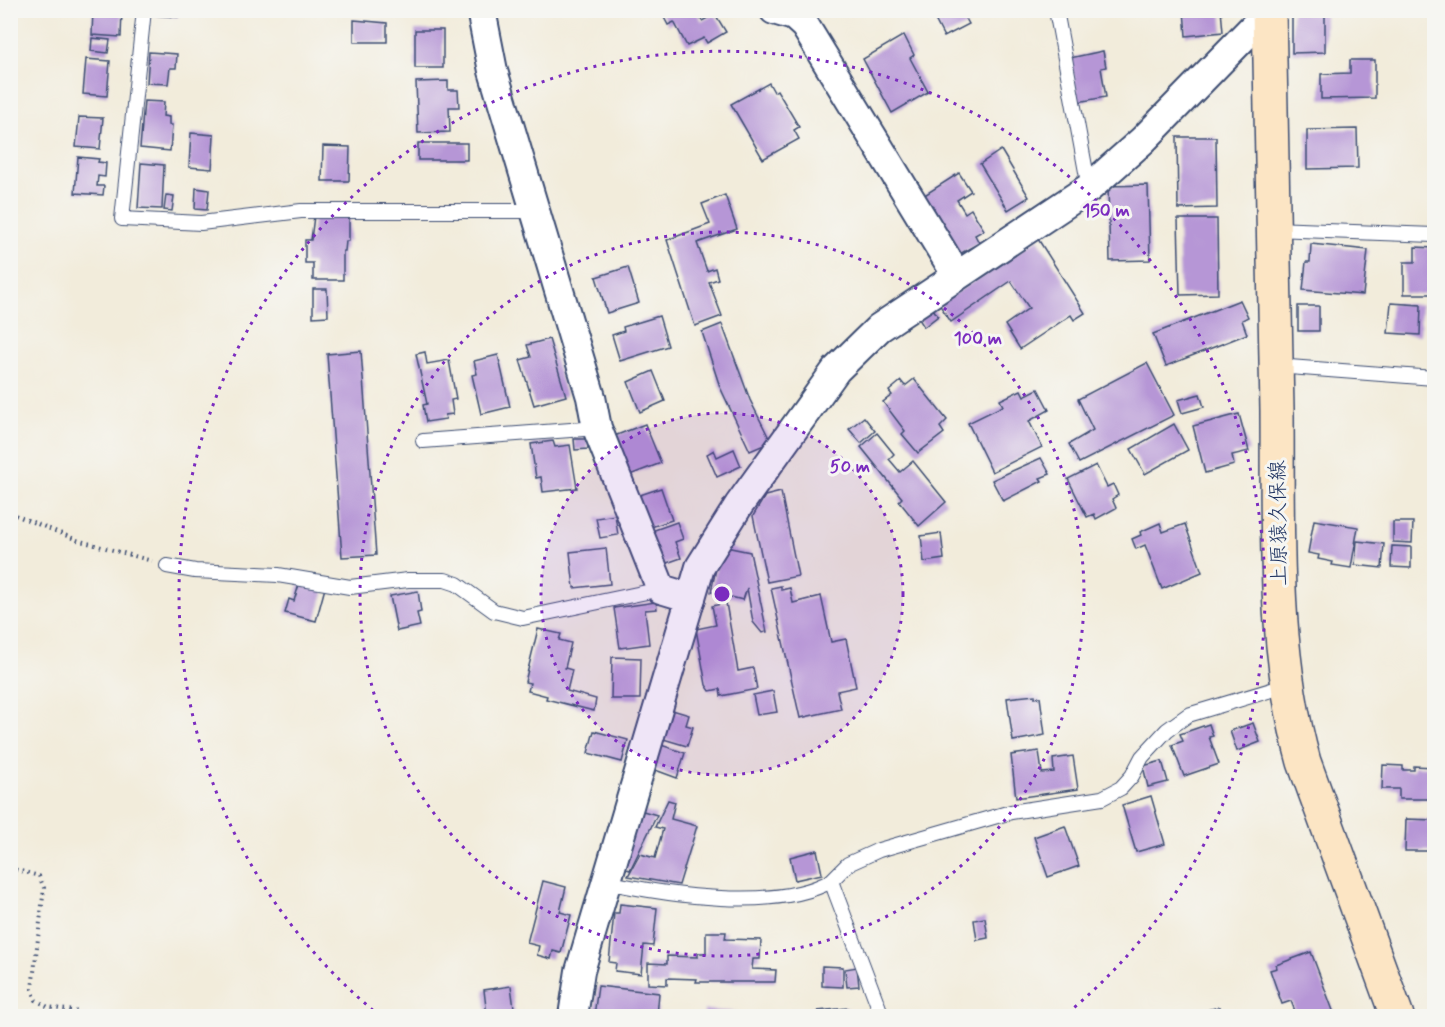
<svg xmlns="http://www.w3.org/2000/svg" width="1445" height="1027" viewBox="0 0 1445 1027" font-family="Mynerve,'Klee One',sans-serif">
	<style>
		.building { fill: #b696d6 }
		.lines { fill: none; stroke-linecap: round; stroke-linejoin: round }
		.lane-casing { stroke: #3b4b71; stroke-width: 16 }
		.street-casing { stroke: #3b4b71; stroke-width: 32 }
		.secondary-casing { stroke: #3b4b71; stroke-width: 36 }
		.path { stroke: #3b4b71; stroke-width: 4; stroke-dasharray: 1.5 4.5; stroke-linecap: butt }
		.lane { stroke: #fff; stroke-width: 14 }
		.street { stroke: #fff; stroke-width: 28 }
		.secondary { stroke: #fce5c4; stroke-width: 33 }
		.ring { fill: none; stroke: #7b2cbf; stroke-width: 3; stroke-dasharray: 3 6 }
		.labels { text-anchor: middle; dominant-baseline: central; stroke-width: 6; stroke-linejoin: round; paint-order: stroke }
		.street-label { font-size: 21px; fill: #1b2f5e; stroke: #f6f6f2 }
		.centre { fill: #7b2cbf; stroke: #f6f6f2; stroke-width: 3 }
		.ring-label { font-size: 18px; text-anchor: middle; font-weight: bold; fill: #7b2cbf; stroke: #f6f6f2; stroke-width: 6; stroke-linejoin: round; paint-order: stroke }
	</style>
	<rect width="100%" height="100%" fill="#f6f6f2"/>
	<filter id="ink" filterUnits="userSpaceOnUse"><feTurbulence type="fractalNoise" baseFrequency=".0167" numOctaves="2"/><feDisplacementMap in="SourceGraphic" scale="12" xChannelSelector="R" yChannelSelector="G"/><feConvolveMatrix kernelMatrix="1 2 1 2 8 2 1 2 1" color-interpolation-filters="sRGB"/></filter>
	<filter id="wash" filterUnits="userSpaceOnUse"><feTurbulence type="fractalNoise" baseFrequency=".008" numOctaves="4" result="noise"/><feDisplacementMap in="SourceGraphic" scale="24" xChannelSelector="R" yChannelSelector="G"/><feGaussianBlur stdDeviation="1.35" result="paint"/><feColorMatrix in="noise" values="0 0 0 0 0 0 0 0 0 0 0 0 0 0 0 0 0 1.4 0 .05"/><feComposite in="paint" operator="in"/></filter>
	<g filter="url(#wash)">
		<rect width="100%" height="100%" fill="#f2ecdb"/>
		<g id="blocks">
			<g class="building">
				<path d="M93,10H122L121,37L92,35Z"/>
				<path d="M154,10H179L178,17L153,15Z"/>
				<path d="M660,10H696L702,21L715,14L726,32L707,43L704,38L687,46L674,22L668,25Z"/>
				<path d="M930,10H961L969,24L944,37Z"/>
				<path d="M1184,10H1221L1223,32L1186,36Z"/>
				<path d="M1292,11H1325V52L1292,53Z"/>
				<path d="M354,20L387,23V42H354Z"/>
				<rect x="415" y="30" width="28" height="38"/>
				<path d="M904,35L914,55L910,58L928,92L892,113L863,59Z"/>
				<path d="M92,38L110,40L108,53L91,51Z"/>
				<path d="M1103,51L1106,67L1101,68L1106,97L1078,102L1070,58Z"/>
				<path d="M149,52L177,54L176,68H170L168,84L147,83Z"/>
				<path d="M86,59L110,61L107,96L83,94Z"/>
				<path d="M1350,60H1375V98L1321,99V74L1350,73Z"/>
				<path d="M448,81V90H458L459,107H449L450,132L418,133L416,82Z"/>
				<path d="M769,83L774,92L777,90L799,127L794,130L799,139L763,159L731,104Z"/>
				<path d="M144,101L164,102L163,116L169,117V125H172L170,151L140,148Z"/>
				<path d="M79,117L103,118L100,149L76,147Z"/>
				<path d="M1357,129L1358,168L1307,169V130Z"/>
				<path d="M191,133L214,135L212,169L189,167Z"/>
				<path d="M1177,137H1216L1217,208L1178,209Z"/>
				<rect x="418" y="143" width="49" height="17"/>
				<path d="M323,146L350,147L349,181H322Z"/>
				<path d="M1001,150L1029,197L1008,210L980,164Z"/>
				<path d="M78,157L99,159L98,162L106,163L105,177L98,176L97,186H104L103,195L75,193Z"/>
				<path d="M141,163L164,165L162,209L138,208Z"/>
				<path d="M959,173L971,191L957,200L965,213L971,209L984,230L975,235L979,243L958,255L923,196Z"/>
				<path d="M1148,185L1150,260L1110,261L1108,186Z"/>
				<path d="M196,188L209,190L207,210L195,209Z"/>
				<path d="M166,195L174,196L172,211L164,210Z"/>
				<path d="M725,195L737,229L697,243L707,271L715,268L718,279L709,282L722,316L695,326L667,240L710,224L702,204Z"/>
				<path d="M314,216H349V241H346L345,251H343V280H313V263H305V240H311Z"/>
				<path d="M1178,219H1217L1218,294L1180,295Z"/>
				<path d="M1038,239L1085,313L1074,320L1071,315L1020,349L1005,325L1029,308L1011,281L951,322L939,304Z"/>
				<path d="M1311,244L1368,250L1363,295L1303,290L1306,262H1310Z"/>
				<path d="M1415,247L1434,248V294H1404V262H1415Z"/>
				<path d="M628,267L639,303L607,313L596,277Z"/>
				<path d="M313,289H327L328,316L313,317Z"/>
				<path d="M1240,300L1248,317L1242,320L1247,334L1166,366L1153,334Z"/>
				<path d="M1391,303L1421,305L1420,335L1388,333Z"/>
				<rect x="1298" y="306" width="21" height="25"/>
				<path d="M933,309L938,316L924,327L919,319Z"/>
				<path d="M659,316L668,346L620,361L612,335L624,331L623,327Z"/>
				<path d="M722,324L750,400L771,442L750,451L720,387L702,332Z"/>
				<path d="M549,339L566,396L534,405L520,360L531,357L527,345Z"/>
				<path d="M361,351L376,555L342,557L327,354Z"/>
				<path d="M425,352L427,364L449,360L456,399L451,400L453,414L445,415L446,419L426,422L423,405L427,404L416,354Z"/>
				<path d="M498,355L510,407L481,414L472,375L477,374L474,361Z"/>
				<path d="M1147,363L1174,415L1079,463L1069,444L1093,430L1078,399Z"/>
				<path d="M653,371L665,401L640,412L628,382Z"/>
				<path d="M914,379L947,420L940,427L944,433L918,453L902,434L905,431L883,402L892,395L889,391L901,381L905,386Z"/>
				<path d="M1038,389L1049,410L1029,421L1042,447L992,472L968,423L1003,406L1000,400L1021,390L1024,396Z"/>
				<path d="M1200,394L1204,407L1182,413L1178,400Z"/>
				<path d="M1239,414L1249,451L1232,455L1234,465L1205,473L1193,426Z"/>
				<path d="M864,417L875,431L861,443L849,429Z"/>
				<path d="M645,424L661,463L627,476L612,437Z"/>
				<path d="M1174,424L1188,450L1145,474L1131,449Z"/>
				<path d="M877,433L894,454L889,459L900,472L913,461L946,502L919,526L899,501L902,498L861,447Z"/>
				<path d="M574,439H588V449L575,450Z"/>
				<path d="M553,441L555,447L570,445L577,488L543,492L541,477L536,478L531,444Z"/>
				<path d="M734,449L741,466L717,477L707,454L714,450L717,457Z"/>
				<path d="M1041,458L1050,474L1040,478L1042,481L1003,501L992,480Z"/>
				<path d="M1096,465L1107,487L1113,484L1118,495L1112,499L1116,508L1096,519L1094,514L1087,517L1068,479Z"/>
				<path d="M661,488L672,520L648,528L637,496Z"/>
				<path d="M781,492L798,576L767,582L753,516L765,496Z"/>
				<path d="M615,515L618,535L600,538L596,518Z"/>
				<path d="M1314,520L1358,527L1351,568L1332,565L1333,562L1318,559L1319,555L1308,553Z"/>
				<path d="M677,522L683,539L675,542L681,558L661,565L649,532Z"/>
				<path d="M1393,522H1413L1412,543L1393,542Z"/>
				<path d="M1160,523L1163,532L1185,524L1202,572L1162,589L1145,545L1136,549L1132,539L1141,535L1140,532Z"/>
				<path d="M941,533L944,559L924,562L921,536Z"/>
				<path d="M1357,541L1384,544L1382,568L1355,565Z"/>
				<path d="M721,546L750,552L767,632L762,633L753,622L747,588L743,600L711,592Z"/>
				<path d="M1392,546L1411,547V568L1391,567Z"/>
				<path d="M606,548L610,584L574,588L570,552Z"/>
				<path d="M300,581L325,588L316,621L285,613L289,599L294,601Z"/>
				<path d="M781,586V590L790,588L793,603L821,596L831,642L846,639L856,687L837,691L841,709L800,718L771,588Z"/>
				<path d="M418,591L421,612L417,613L420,626L397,631L390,596Z"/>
				<path d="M656,602L657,609L645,610L649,644L620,648L614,608Z"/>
				<path d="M726,603L738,671L753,668L757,689L721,696L720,689L710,691L706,685L696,629L716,625L712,606Z"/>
				<path d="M538,629L561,634L559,640L571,643L565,668L572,670L567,691L596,699L594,711L546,699L547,696L528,691L530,683L525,682Z"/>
				<path d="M612,657L641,658L640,699H611Z"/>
				<path d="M773,691L777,712L757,715L753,695Z"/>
				<path d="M1035,695V698L1040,697L1045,735L1013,741L1007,698Z"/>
				<path d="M669,709L689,715L686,725L693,727L687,746L660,738Z"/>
				<path d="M1253,723L1260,742L1237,751L1230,731Z"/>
				<path d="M1209,724L1213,736L1209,737L1219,764L1184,776L1172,745L1183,741L1180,734Z"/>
				<path d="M594,731L628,740L622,762L588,753Z"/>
				<path d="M658,744L685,753L677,778L650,768Z"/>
				<path d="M1039,751L1042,773L1054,772L1053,759L1073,756L1078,789L1016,798L1011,755Z"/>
				<path d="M1162,761L1168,782L1148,787L1143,766Z"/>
				<path d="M1383,765L1403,766V770H1414V766L1434,767V799H1399V789H1382Z"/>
				<path d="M1151,796L1165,844L1136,852L1122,805Z"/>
				<path d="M668,800L675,802L671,819L697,826L679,885L628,876L640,854L655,858L663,829L655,827Z"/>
				<path d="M636,809L657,815L630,870L618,866Z"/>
				<path d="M1406,819L1434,820V851H1405Z"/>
				<path d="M1065,826L1079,866L1048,877L1034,837Z"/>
				<path d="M817,850L822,874L795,880L790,857Z"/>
				<path d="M543,881L566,887L560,912L571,915L561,953L553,951L551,959L537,955L539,946L527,943Z"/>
				<path d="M620,904L657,908L653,946L644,945L641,974L615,971L616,963L609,962L614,913H619Z"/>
				<path d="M985,918L988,938L977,940L974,920Z"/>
				<path d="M706,932H726L725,939L761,940L760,959H753L752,969L776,970L775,982H696L697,979L667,978V985L648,984V963L667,964V956L698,957V953H706Z"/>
				<path d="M1311,952L1335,1016H1297L1291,1001L1282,1004L1270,970L1277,968L1276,965Z"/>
				<path d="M822,966L843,967V987L822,986Z"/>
				<path d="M857,967L859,986L847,987L845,969Z"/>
				<path d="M511,986L515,1016H487L484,990Z"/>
				<path d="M598,986L659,993L657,1016H594Z"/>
				<path d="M1219,1007L1221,1016H1183Z"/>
				<path d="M848,1008V1016H819L818,1011Z"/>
				<path d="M704,1010L736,1012V1016H704Z"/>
			</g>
		</g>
	</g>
	<g filter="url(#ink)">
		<use href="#blocks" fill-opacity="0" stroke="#3b4b71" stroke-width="1.5"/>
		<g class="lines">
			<g class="lane-casing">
				<g id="lane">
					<path d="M144,10L122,219L201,223L301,211H535"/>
					<path d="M1056,10L1089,188"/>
					<path d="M1273,229L1434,235"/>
					<path d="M1276,366L1434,378"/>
					<path d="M423,441L597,428"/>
					<path d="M167,566L195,571L278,575L350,587L408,580H445L457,584L494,611L523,618L661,589"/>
					<path d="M831,881L848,864L879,850L1011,812L1102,798L1121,788L1132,776L1142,757L1167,730L1188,715L1288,685"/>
					<path d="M606,882C667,895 776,912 831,881L882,1016"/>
				</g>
			</g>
			<g class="street-casing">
				<g id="street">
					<path d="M481,10L493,71L591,397L597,428L661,589L691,598"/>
					<path d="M774,10L794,16L805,26L956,274"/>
					<path d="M573,1016L580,971L700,567L739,505L836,370L879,328L1089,188L1143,140L1270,10"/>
				</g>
			</g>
			<g class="secondary-casing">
				<path id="secondary" d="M1269,10C1271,144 1275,277 1277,410C1278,527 1272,648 1304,762L1397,1016"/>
			</g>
			<g class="path">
				<path d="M10,513L77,540L152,561"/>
				<path d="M10,868L39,876L44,888L32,989L36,1000L48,1007L106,1016"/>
			</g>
			<use href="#lane" class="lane"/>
			<use href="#street" class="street"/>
			<use href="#secondary" class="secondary"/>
		</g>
	</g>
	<circle cx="722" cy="594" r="181" fill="#7b2cbf" fill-opacity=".12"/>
	<g class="ring">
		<circle cx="722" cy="594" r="181"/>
		<circle cx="722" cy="594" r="362"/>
		<path d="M380 1016A543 543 0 1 1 1064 1016"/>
	</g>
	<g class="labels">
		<g class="street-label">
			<text transform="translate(1279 523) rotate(-91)">上原猿久保線</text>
		</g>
	</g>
	<circle cx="722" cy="594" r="9" class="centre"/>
	<g class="ring-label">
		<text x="1106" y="216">150 m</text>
		<text x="978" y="344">100 m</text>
		<text x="850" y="472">50 m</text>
	</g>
	<rect width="1445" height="1027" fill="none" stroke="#f6f6f2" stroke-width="36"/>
</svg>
